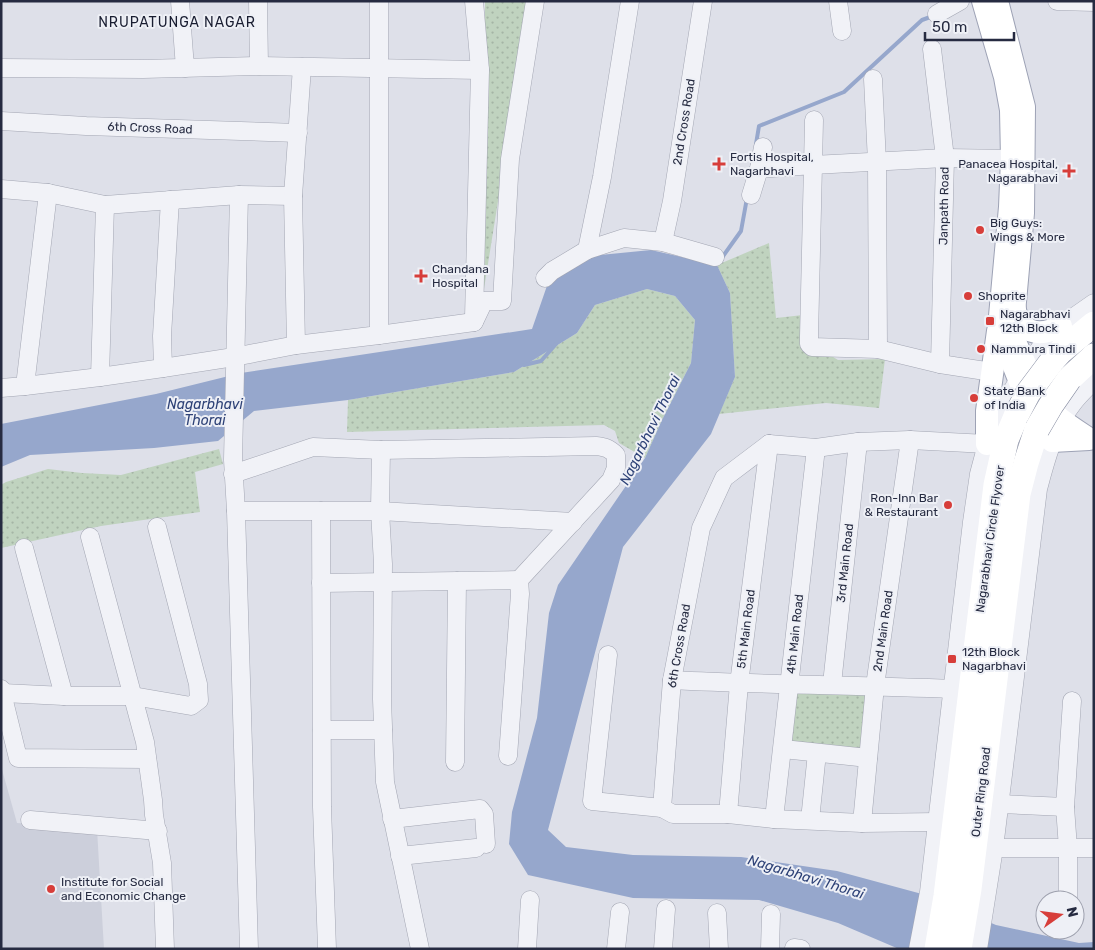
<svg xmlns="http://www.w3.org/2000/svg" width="1095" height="950" viewBox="0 0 1095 950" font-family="Rubik,sans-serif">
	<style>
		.built { fill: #cccfdb }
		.park { fill: url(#park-dots) }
		.water { fill: #96a7cc }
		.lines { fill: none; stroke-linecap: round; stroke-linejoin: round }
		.stream { stroke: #96a7cc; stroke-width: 4 }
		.minor-casing { stroke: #a3a6b3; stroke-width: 19 }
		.major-casing { stroke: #9da2b5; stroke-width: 24 }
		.highway-casing { stroke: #858ba0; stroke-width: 26 }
		.minor { stroke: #f1f2f7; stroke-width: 18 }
		.major { stroke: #fff; stroke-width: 22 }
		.highway { stroke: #fff; stroke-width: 25 }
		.highway-bridge-casing { stroke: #858ba0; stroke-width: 26; stroke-linecap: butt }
		.highway-bridge { stroke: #fff; stroke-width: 25 }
		.poi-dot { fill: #d73e3a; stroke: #eef0f6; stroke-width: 2 }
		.labels { text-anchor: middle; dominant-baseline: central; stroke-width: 4; stroke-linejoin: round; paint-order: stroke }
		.street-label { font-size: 12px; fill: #262b41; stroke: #eef0f6 }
		.poi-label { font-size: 12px; fill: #262b41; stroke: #eef0f6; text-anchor: start }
		.neighbourhood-label { font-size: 14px; letter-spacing: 1px; fill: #191d31; stroke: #eef0f6 }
		.water-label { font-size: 14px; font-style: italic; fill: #2e4277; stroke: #eef0f6 }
	</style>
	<defs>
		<pattern id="park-dots" width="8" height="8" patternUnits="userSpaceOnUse" patternTransform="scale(1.25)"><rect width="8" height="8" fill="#c0d3bf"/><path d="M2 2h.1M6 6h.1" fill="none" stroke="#a5b5a5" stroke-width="1.8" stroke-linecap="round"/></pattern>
	</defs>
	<rect width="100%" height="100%" fill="#dee0e9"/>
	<path class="built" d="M1,766L17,823L97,829L104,949H1Z"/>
	<g class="park">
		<path d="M485,1H530L483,295Z"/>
		<path d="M769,243L776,318L803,315L807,341L838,360L885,359L879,408L826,403L719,414L735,377L730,293L717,265Z"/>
		<path d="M647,289L675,296L695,320L691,363L662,420L645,458L619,443L615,431L604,425L347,432L348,400L514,372L577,333L595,305Z"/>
		<path d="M219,449L223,464L195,472L200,512L101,526L1,548V485L6,482L48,469L82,473L121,475Z"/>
		<path d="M794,690L866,694L862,761L790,756Z"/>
	</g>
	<path class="water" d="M651,250L717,265L730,293L735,377L711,434L623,547L548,830L566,847L633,855L741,857L837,871L922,894L996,925L1079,943L1094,942V949H899L838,923L759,900L633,898L528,875L509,844L512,812L537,718L549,613L558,585L645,458L662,420L691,363L695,320L675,296L647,289L595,305L577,333L514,372L348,400L254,411L218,441L154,448L30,455L1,467V424L156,394L241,373L532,329L549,280L590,256Z"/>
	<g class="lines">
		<g class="stream">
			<path d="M756,144L759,126L844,92L922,20L933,16"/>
			<path d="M721,259L741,231L747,198"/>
			<path d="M524,365L541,361L556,344"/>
		</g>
		<g class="minor-casing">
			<g id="minor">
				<path d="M180,1L185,68"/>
				<path d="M258,1L259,66"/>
				<path d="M838,1L842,31"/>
				<path d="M1057,1L1094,2"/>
				<path d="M937,14L960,1"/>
				<path d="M932,49L945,158L940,364"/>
				<path d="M1,68L143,69L259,66L480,70"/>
				<path d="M873,79L877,162L878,349"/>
				<path d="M814,120L813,165L945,158L1012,159"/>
				<path d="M1,121L86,126L298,133"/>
				<path d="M759,169L813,165L809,337V344L812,347L878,349L940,364L992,372"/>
				<path d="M1,189L48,193L105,205L239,195L293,196"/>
				<path d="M239,195L233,460L236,511L249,949"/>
				<path d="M751,195L759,169L763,147"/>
				<path d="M663,242L672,201L703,1"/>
				<path d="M587,250L602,177L630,1"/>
				<path d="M545,278L552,271L587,250L624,238L663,242L715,257"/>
				<path d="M474,318L480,70L474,1"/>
				<path d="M474,322L484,301H502L510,159L535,1"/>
				<path d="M379,335L474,322"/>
				<path d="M296,345L293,196L302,67"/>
				<path d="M163,368L234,357L296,345L379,335V1"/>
				<path d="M100,377L163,368L162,336L170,200"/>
				<path d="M25,386L100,377L105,205"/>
				<path d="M1,388L25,386L48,193"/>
				<path d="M769,444L724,478L701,528L672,680L662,808L673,814H728L774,819L862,823L937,822"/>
				<path d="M769,444L816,448L858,442L910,440L987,444"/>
				<path d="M381,450L380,511L383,564L382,699L385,782L420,949"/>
				<path d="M233,474L313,447L381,450L596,446C605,447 609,448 616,455V468L611,480L519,580L520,594L508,756"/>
				<path d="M236,511H380L573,522"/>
				<path d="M321,511L322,807L327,949"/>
				<path d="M90,537L145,742L153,800L154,815L162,863L165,949"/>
				<path d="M24,548L64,696H133L191,706L199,700L198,684L157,527"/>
				<path d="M321,583L519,580"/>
				<path d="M608,655L592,801L662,808"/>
				<path d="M672,680C765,685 858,685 952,689"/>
				<path d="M832,684L858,442"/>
				<path d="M1,689L18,758L147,759"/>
				<path d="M3,693L64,696"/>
				<path d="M322,730H383"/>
				<path d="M783,749L868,758"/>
				<path d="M455,762L457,581"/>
				<path d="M999,804L1065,807L1072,701"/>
				<path d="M1065,807L1068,848V900"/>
				<path d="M728,814L739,684L769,444"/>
				<path d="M392,819L480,809L484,814L486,844"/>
				<path d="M774,819L816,448"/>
				<path d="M30,820L158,831"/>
				<path d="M810,820L817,753"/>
				<path d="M862,823L875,686L910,440"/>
				<path d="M994,848H1094"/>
				<path d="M400,856L476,848"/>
				<path d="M717,913L719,949"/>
				<path d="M794,948L801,949"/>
				<path d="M527,949L530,900"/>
				<path d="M616,949L620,912"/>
				<path d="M663,949L666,909"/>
				<path d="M770,949L771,914"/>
				<path d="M918,949L929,892L972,522L979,474L987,444L1002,408L1019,379L1047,338L1061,326L1094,303"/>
				<path d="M978,949L994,848L1038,489C1045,462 1055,425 1073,403C1079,395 1087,388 1094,380"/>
			</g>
		</g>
		<g class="major-casing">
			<g id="major">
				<path d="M983,1L1005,77L1011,110L1012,159L1010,207L1000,316L1003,339L1030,407L1044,432L1052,441L1089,439C1071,427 1054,417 1041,399L1016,344L1013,324L1023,213L1024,107L997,1"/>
				<path d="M1014,305C1018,333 1038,338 1061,326"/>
				<path d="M987,444V411L998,331"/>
			</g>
		</g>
		<g class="highway-casing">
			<g id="highway">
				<path d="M1052,361L1061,351L1094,324"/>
				<path d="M1069,379L1094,356"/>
				<path d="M937,949L946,896L996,485L1006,440L1017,414"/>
				<path d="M959,949L969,889L1018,494L1026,463L1037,429"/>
			</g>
		</g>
		<use href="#minor" class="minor"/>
		<use href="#major" class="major"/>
		<use href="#highway" class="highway"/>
		<g class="highway-bridge-casing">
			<g id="highway-bridge">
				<path d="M1017,414L1028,393L1052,361"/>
				<path d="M1037,429L1051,405L1069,379"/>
			</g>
		</g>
		<use href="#highway-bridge" class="highway-bridge"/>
	</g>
	<g class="poi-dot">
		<path d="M716.5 156.5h5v5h5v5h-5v5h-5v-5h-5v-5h5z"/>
		<path d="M1066.5 163.5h5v5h5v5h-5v5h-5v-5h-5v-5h5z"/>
		<circle cx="980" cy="230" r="5"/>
		<path d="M418.5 268.5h5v5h5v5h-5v5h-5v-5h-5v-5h5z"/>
		<circle cx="968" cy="296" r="5"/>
		<rect x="985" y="316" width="10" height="10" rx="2.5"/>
		<circle cx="981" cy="349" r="5"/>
		<circle cx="974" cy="398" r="5"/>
		<circle cx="948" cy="505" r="5"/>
		<rect x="947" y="654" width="10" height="10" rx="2.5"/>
		<circle cx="51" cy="889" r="5"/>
	</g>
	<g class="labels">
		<g class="street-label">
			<text transform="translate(684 122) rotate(-81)">2nd Cross Road</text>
			<text transform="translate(150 128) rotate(2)">6th Cross Road</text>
			<text transform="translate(944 206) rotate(-89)">Janpath Road</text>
			<text transform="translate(990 539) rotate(-82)">Nagarabhavi Circle Flyover</text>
			<text transform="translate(845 563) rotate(-84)">3rd Main Road</text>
			<text transform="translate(746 629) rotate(-83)">5th Main Road</text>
			<text transform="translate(883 631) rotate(-82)">2nd Main Road</text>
			<text transform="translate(795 634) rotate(-84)">4th Main Road</text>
			<text transform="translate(679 646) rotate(-80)">6th Cross Road</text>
			<text transform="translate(981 792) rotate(-83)">Outer Ring Road</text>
		</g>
		<g class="poi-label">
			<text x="730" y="157">Fortis Hospital,<tspan x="730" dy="14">Nagarbhavi</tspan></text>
			<text x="1058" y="164" text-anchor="end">Panacea Hospital,<tspan x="1058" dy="14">Nagarabhavi</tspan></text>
			<text x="990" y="223">Big Guys:<tspan x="990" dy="14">Wings &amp; More</tspan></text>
			<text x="432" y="269">Chandana<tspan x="432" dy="14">Hospital</tspan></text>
			<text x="978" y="296">Shoprite</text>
			<text x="1000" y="314">Nagarabhavi<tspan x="1000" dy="14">12th Block</tspan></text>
			<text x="991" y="349">Nammura Tindi</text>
			<text x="984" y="391">State Bank<tspan x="984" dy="14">of India</tspan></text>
			<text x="938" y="498" text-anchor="end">Ron-Inn Bar<tspan x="938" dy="14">&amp; Restaurant</tspan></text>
			<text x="962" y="652">12th Block<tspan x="962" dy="14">Nagarbhavi</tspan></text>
			<text x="61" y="882">Institute for Social<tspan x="61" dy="14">and Economic Change</tspan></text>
		</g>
		<g class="neighbourhood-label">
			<text x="177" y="22">NRUPATUNGA NAGAR</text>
		</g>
		<g class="water-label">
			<text x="205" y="404">Nagarbhavi<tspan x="205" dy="16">Thorai</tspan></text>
			<text transform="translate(650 430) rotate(-64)">Nagarbhavi Thorai</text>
			<text transform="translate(806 877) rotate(17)">Nagarbhavi Thorai</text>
		</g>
	</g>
	<rect width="1095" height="950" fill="none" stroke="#262b41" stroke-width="5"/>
	<g transform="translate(1060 915) rotate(76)"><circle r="24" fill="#eef0f6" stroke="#9ea1ae"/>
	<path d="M0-4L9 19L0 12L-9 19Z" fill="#d73e3a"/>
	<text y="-8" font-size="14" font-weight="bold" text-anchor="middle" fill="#262b41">N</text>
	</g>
	<path d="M925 32v8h89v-8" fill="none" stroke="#262b41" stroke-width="2.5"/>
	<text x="932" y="32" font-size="15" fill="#262b41" stroke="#eef0f6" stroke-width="4" paint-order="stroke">50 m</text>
</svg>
